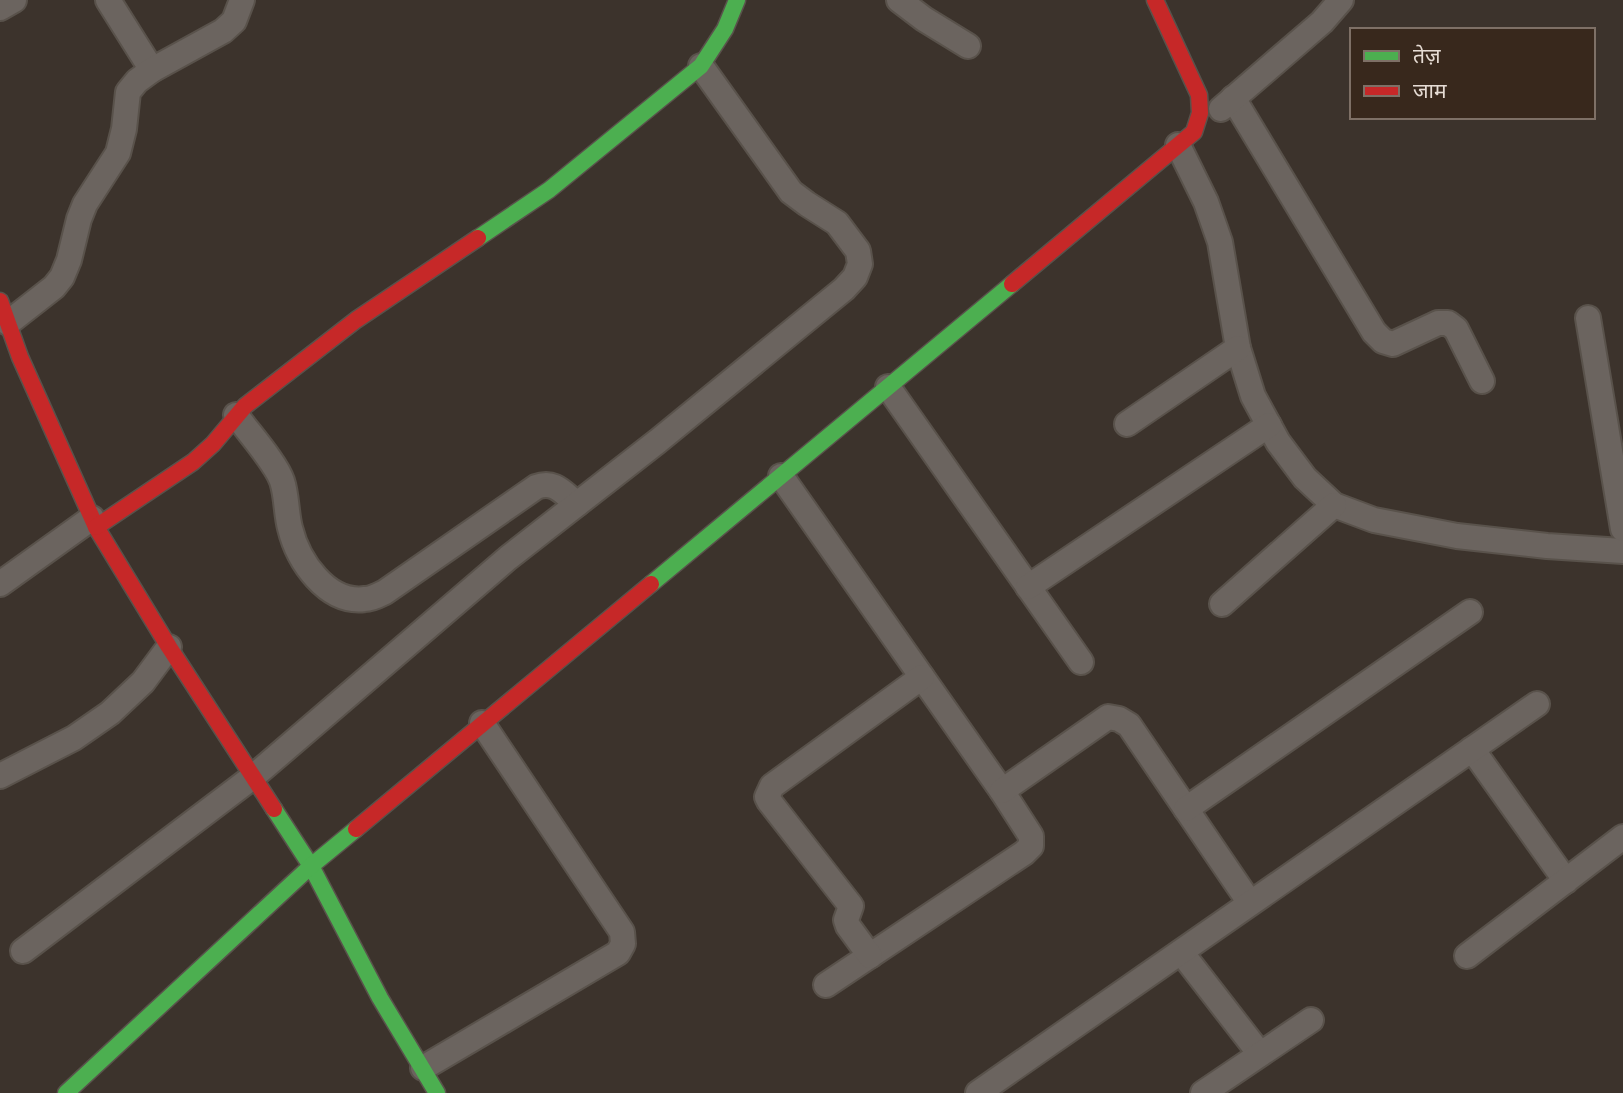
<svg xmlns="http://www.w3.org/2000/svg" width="1623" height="1093" viewBox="0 0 1623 1093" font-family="'Archivo Narrow','Noto Sans Devanagari',sans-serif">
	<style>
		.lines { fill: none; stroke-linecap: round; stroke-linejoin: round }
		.street-casing { stroke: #59524b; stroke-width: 28 }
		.fast-casing { stroke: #59524b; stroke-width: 19 }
		.jam-casing { stroke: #59524b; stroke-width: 19 }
		.street { stroke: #6b645f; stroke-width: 24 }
		.fast { stroke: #4caf50; stroke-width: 16 }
		.jam { stroke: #c62828; stroke-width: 16 }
	</style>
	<rect width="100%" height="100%" fill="#3c332c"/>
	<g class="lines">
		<g class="street-casing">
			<g id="street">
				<path d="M108,0L152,70"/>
				<path d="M899,0L924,19L968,46"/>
				<path d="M0,8L14,0"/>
				<path d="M1233,98L1374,332L1383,341L1393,344L1438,323H1448L1456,329L1482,381"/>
				<path d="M1221,109L1322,22L1341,0"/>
				<path d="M1178,145L1206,202L1220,242L1238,348L1253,396L1278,442L1305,478L1334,505L1374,520L1457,536L1547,546L1623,551"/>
				<path d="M1588,318L1623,529"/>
				<path d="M8,323L54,287L62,277L69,260L79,219L85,204L118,153L124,129L128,92L137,81L152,70L223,31L234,21L242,0"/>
				<path d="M888,387L1081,662"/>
				<path d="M236,415C248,432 276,463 282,481C287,496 286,513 290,528C298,561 327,604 365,599C372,599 379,595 385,592L536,487C555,480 563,493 577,504"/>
				<path d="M1127,424L1238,348"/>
				<path d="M781,476L1002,791L1031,836V846L1024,853L826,985"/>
				<path d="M0,584L92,518"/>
				<path d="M1028,587L1269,425"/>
				<path d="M1222,604L1334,505"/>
				<path d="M1472,749L1566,881"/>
				<path d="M0,776L74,738L110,713L143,682L169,647"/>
				<path d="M1002,791L1108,717L1119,719L1129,725L1250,903"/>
				<path d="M1186,809L1470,612"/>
				<path d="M23,951L254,776L508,558L658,441L844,289L855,277L860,264L858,251L837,223L807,204L791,192L701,66"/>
				<path d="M1181,952L1260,1054"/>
				<path d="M870,956L848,926L846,920L851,906L769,801L767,797L772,786L922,677"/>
				<path d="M1467,956L1623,837"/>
				<path d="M423,1068L618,953L623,944L622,932L482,723"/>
				<path d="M978,1093L1537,704"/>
				<path d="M1203,1093L1311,1020"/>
			</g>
		</g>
		<g class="fast-casing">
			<g id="fast">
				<path d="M478,238L549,190L701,66L725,29L737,0"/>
				<path d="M651,584L1012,284"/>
				<path d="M274,809L311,866L380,998L437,1093"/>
				<path d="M66,1093L311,866L356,829"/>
			</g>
		</g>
		<g class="jam-casing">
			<g id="jam">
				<path d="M1012,284L1194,132L1200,113L1199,95L1155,0"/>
				<path d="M0,301L20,357L96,527L169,647L274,809"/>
				<path d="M96,527L193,462L213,444L245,406L356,320L478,238"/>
				<path d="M356,829L651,584"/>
			</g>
		</g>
		<use href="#street" class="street"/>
		<use href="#fast" class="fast"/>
		<use href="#jam" class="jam"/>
	</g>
	<rect x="1350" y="28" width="245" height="91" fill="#38281c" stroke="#7e7066" stroke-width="2"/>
	<rect x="1364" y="51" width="35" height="10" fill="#4caf50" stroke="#7e7066" stroke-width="2"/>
	<text x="1413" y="63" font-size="21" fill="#e6dcd4">तेज़</text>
	<rect x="1364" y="86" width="35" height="10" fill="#c62828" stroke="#7e7066" stroke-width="2"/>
	<text x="1413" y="98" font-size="21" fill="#e6dcd4">जाम</text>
</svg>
